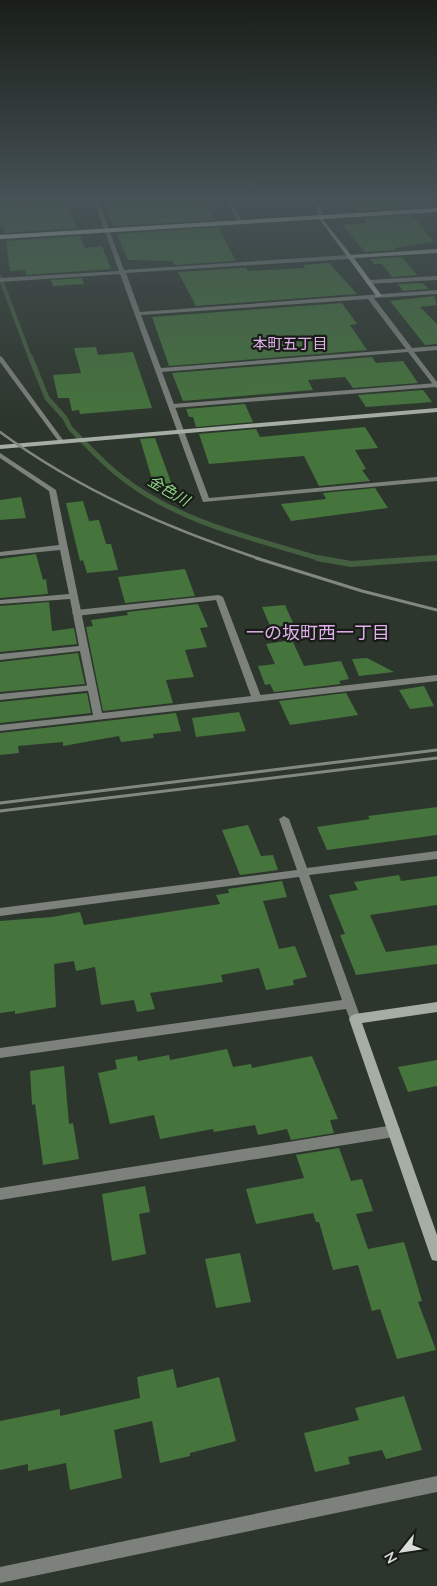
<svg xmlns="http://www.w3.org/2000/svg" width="437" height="1586" viewBox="0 0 437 1586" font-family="Lato,'Noto Sans JP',sans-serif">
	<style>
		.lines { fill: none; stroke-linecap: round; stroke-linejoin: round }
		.stream-far2 { stroke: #445e40; stroke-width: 4 }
		.stream-far1 { stroke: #445e40; stroke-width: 5 }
		.stream { stroke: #445e40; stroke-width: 6 }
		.building { fill: #45743c }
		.lane { fill: #7d817c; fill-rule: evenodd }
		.street { fill: #7d817c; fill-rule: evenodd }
		.secondary { fill: #a6ada5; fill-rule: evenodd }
		.highway { fill: #e3eee1; fill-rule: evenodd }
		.rail-far1 { stroke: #818880; stroke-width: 2.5 }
		.rail { stroke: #818880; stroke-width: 3 }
		.labels { text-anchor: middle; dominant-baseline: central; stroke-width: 4.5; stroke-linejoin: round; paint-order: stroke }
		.far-neighbourhood-label { font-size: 15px; fill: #e1afec; stroke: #181c17 }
		.far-water-label { font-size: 15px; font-style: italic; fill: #90d584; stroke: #181c17 }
		.neighbourhood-label { font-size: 18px; fill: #e1afec; stroke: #181c17 }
	</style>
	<rect width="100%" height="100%" fill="#2d362c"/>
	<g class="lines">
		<path class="stream-far2" d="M0,277L30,357"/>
		<g class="stream-far1">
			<path d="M30,356L47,398L65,418L70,428C86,444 102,462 120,476C177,522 252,538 321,559"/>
			<path d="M423,559L437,558"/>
		</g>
		<path class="stream" d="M317,558L351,564L437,558"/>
	</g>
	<g class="building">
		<path d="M65,200L77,228L5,233L4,226L0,227V202Z"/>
		<path d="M102,200H203L214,220L114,226Z"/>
		<path d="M350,200H397L405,208L358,211Z"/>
		<path d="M412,215L434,242L394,248L396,250L365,252L343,225L367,223L364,218Z"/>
		<path d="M218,227L236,261L175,265L172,261L128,260L117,234Z"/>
		<path d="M80,236L85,248L102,246L111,269L26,275L25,270L10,271L6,241Z"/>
		<path d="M402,257L417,275L392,277L382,264H374L370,259Z"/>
		<path d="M329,263L357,294L196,306L178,272L240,268H246L248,271L305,268L303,265Z"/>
		<path d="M82,278L84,284L53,286L51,280Z"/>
		<path d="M423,283L428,289L403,291L398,284Z"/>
		<path d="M434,296L437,305L420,307L437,324V344L425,345L390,301Z"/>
		<path d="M342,303L357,324L350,325L367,350L169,366L152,317Z"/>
		<path d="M96,347L98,355L133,352L152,408L80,414L79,410L72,411L69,398H58L53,375L81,373L74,348Z"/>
		<path d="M372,357L376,363L403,361L418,383L353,388L345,377L308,380L313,390L183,401L172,373Z"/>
		<path d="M423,390L432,402L366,407L358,395Z"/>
		<path d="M245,404L253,422L196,427L193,417H189L186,409Z"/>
		<path d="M365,427L378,448L355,450L366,469L362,470L370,481L319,486L304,456L209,464L199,434L256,429L260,437Z"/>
		<path d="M155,438L172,485L154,486L140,439Z"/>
		<path d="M375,488L388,508L291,521L281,504L326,499L323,493Z"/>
		<path d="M21,497L26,518L0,520V500Z"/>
		<path d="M83,501L89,521L99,520L106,544H111L118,570L87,573L83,560L80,561L66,503Z"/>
		<path d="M36,554L43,580L46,579L48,594L0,598V559Z"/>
		<path d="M185,569L195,596L125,603L118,577Z"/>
		<path d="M49,602L52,631L74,628L77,644L0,652V606Z"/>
		<path d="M198,604L208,627L200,628L207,647L185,650L194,677L166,680L173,703L103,711L86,627L93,626L91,620L128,615L127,612Z"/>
		<path d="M285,605L294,625L271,628L262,607Z"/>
		<path d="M292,640L304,666L341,661L349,679L339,681L341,684L274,692L270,684L265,685L258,666L275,664L266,644Z"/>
		<path d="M78,653L85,684L0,692V662Z"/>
		<path d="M367,658L394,672L359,676L352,659Z"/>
		<path d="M424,686L434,706L410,709L399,690Z"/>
		<path d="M87,693L91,713L0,723V702Z"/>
		<path d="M346,693L358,715L290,725L279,701Z"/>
		<path d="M239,712L246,731L196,737L192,718Z"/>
		<path d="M176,713L181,731L153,734L154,738L121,742L119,736L63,746V742L18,746L19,753L0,755V733Z"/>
		<path d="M437,807V835L327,850L317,827L370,819L368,816Z"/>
		<path d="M248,825L261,856L273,855L278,870L240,875L222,830Z"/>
		<path d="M399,875L401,881L437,876V905L370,915L386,952L437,945V964L356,975L340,935L345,934L329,895L358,890L354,882Z"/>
		<path d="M282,881L287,897L263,901L279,949L295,946L307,977L293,980L294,985L266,990L259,968L221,975L223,982L150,993L155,1009L137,1012L134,1000L101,1005L95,967L76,971L74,961L54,964L56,1007L15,1014V1011L0,1013V921L52,917L80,912L84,925L220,904L216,895L229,893L228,889Z"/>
		<path d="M227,1049L233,1067L251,1064L252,1068L312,1056L338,1119L330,1120L334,1133L291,1140L287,1129L258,1135L255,1125L214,1132L213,1129L160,1139L154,1115L110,1124L98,1073L117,1069L115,1060L137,1056L138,1061L169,1055L170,1060Z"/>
		<path d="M437,1060V1086L408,1092L398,1067Z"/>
		<path d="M64,1066L69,1124L73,1123L79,1159L43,1165L35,1104L32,1105L30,1071Z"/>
		<path d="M339,1148L351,1181L362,1179L373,1211L356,1214L368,1249L404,1242L422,1301L418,1302L436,1350L397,1359L380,1309L372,1311L358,1265L333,1270L319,1222H316L313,1213L256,1224L246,1189L304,1178L296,1155Z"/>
		<path d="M145,1186L150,1212L139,1214L146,1254L112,1261L102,1194Z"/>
		<path d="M240,1253L251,1302L216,1308L205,1259Z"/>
		<path d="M173,1369L177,1388L219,1377L236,1441L190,1453V1456L160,1463L152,1421L114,1430L122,1478L70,1490L66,1463L28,1471V1464L0,1470V1421L60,1409V1416L140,1398L137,1377Z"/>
		<path d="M404,1396L422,1450L386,1459L382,1450L348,1457L350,1464L315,1472L304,1433L359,1420L355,1408Z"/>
	</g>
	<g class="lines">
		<g class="lane">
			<path d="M227,200H231L243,223H239Z"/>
			<path d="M437,276V280L368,284L365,282L368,280Z"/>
			<path d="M437,383L436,387L173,408L170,406L173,404Z"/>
			<path d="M219,595L223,597L262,699L260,701H254L252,699L216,600L76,616L72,613L76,610Z"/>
			<path d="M92,685L95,686L97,688L95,690L0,700V694Z"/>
		</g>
		<g class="street">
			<path d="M94,200H98L124,270L349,255L352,257L349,259L126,273L140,312L437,290V294L374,298L412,348L437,346V350L414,352L437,382V388L435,387L408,352L162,372L209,498L437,477V481L203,502L120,274L0,282V278L119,271ZM368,299L406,349L161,368L141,315Z"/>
			<path d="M310,200H314L322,211V218L318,217V211Z"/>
			<path d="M0,356L2,357L63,440V442H59L0,362Z"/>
			<path d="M0,453L56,490L102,713L437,675V681L0,731V725L93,715L80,651L0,660V654L79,646L70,599L0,604V600L69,594L60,550L0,556V552L59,545L49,491L0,458Z"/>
			<path d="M284,816L289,819L307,868L437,851V859L309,875L361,1019L359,1022L355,1024L351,1022L346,1009L0,1058V1048L342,1000L299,877L0,916V908L297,870L279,819Z"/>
			<path d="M394,1125L399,1127L400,1131L399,1135L394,1137L0,1200V1188Z"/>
			<path d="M437,1476V1492L0,1583V1567Z"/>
		</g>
		<g class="secondary">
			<path d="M320,216L351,255L437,249V253L354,258L382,296L377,297L318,217Z"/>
			<path d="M437,408V412L0,449V445Z"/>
			<path d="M437,1002V1012L362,1023L437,1235V1261L432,1260L430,1255L349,1019L351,1016L355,1014Z"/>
		</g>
		<path class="highway" d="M437,208V212L0,239V235Z"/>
		<path class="rail-far1" d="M0,432C79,490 167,528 260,559"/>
		<g class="rail">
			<path d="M256,558L362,591L437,610"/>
			<path d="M0,803L437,750"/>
			<path d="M0,811L437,758"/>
		</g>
	</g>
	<linearGradient id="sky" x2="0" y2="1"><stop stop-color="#191e18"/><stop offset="0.47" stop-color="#465256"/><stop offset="1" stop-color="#465256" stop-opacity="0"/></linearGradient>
	<rect width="437" height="422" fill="url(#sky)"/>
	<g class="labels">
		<g class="far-neighbourhood-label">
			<text x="290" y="343">本町五丁目</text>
		</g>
		<g class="far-water-label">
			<text transform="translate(169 490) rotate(30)">金色川</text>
		</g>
		<g class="neighbourhood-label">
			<text x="318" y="632">一の坂町西一丁目</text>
		</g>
	</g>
	<g transform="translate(402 1551) rotate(240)" stroke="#181c17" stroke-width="4" paint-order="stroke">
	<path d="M0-4L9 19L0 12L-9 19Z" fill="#d8ddd7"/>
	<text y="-8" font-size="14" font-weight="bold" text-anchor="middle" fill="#d8ddd7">N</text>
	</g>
</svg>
